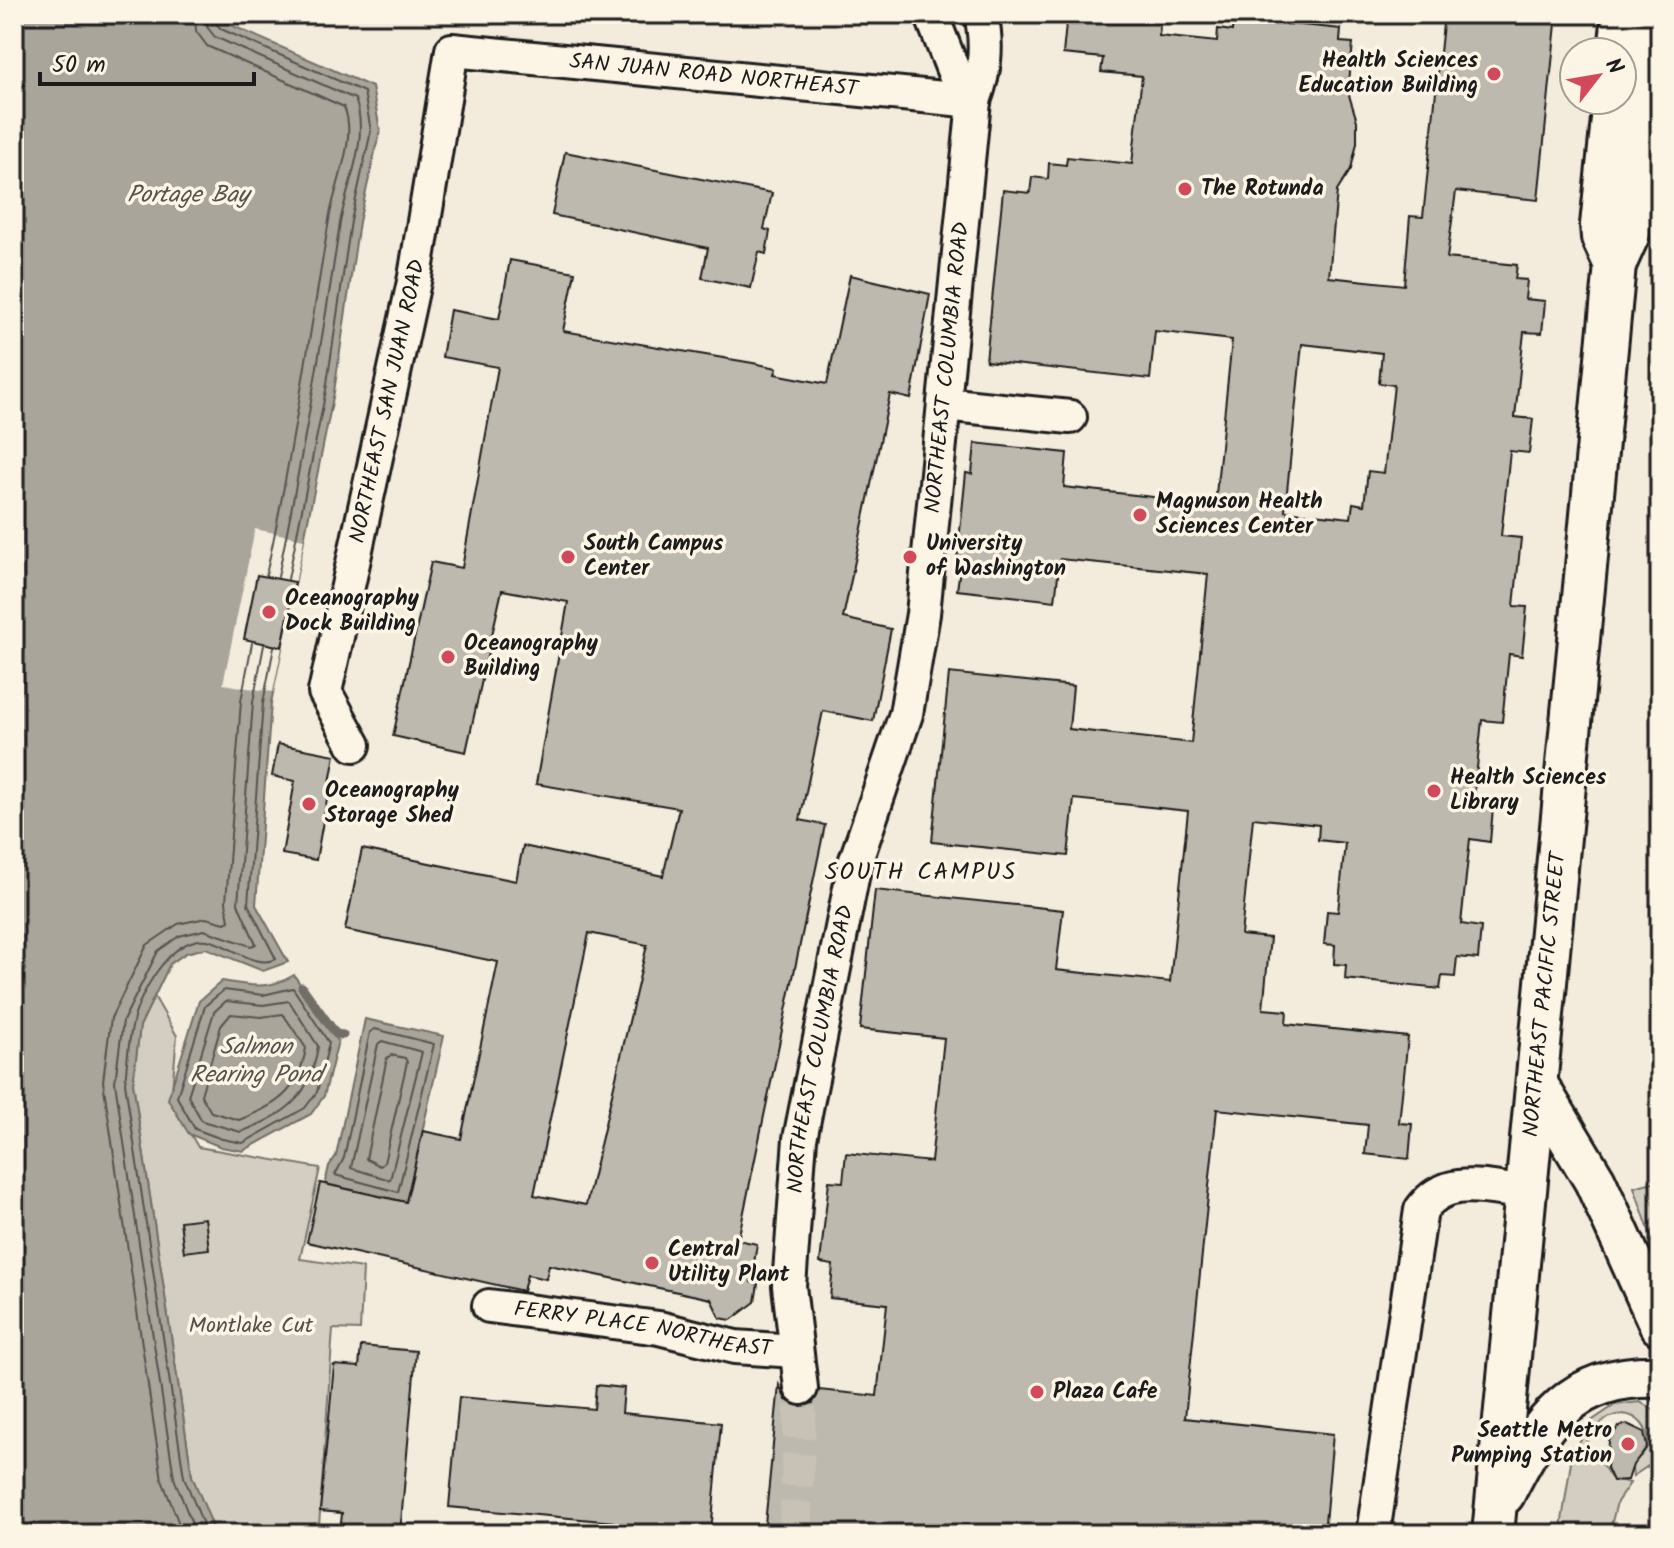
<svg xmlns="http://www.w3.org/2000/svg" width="1674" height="1548" viewBox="0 0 1674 1548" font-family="Kalam,sans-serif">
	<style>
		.green { fill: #d3cec1; stroke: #78756e; stroke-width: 2 }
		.water { fill: #aaa59b; stroke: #716e68; stroke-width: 2 }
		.pier { fill: #f3ecdd }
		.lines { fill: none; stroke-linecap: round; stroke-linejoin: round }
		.shore { stroke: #55534f; stroke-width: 2 }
		.stream { stroke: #716e68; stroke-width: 9 }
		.building { fill: #beb9ae; stroke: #1c1c1c; stroke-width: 2; fill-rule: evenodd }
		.minor-tunnel { stroke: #c8c2b6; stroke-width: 32; stroke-dasharray: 32 16; stroke-linecap: butt }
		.minor-casing { stroke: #1c1c1c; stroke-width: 38 }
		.major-casing { stroke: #1c1c1c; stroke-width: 46 }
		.minor { stroke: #fcf5e5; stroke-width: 32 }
		.major { stroke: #fcf5e5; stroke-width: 40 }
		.poi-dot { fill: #d1495b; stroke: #fcf5e5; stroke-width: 3 }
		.labels { text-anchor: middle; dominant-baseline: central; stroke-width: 7; stroke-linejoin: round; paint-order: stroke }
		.poi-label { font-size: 22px; font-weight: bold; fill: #1c1c1c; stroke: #fcf5e5; text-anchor: start }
		.street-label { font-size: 22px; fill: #1c1c1c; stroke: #fcf5e5 }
		.park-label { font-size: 22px; fill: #53514e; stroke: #fcf5e5 }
		.water-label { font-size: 24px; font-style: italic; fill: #55534f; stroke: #fcf5e5 }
		.neighbourhood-label { font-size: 24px; letter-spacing: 2px; fill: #1c1c1c; stroke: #fcf5e5 }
	</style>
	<rect width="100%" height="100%" fill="#f3ecdd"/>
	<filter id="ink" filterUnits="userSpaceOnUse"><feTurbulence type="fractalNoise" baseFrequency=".0125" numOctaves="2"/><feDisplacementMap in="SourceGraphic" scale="16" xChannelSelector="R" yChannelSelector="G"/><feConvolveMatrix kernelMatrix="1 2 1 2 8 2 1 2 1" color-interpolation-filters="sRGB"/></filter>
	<g filter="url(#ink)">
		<g class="green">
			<path d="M154,996L177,1036L171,1101L198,1147L320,1168L300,1259L363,1268L360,1330L333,1329L319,1526L414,1534H17L192,1476L133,1083L140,1026Z"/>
			<path d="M1660,1180V1255L1658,1256L1634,1187Z"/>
			<path d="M1640,1402L1660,1413V1458L1633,1476L1631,1462C1671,1446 1632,1388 1596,1428L1590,1422L1615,1405Z"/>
			<path d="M1583,1435L1611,1478L1630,1483L1617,1502L1609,1534H1560L1572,1455Z"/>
		</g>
		<g class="water">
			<path d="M14,14H225L224,22L372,87L380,130L359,222L334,392L271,703L256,905L288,962L263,971L206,948L186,953L170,964L140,1026L133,1083L192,1476L216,1534H14Z"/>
			<path d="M294,975L338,1041L324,1096L311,1114L243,1151L221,1147L189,1134L168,1099L199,1001L222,981C249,986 270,990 294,975Z"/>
			<path d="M365,1019L444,1036L406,1202L325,1184L329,1166L336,1156Z"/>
		</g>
		<path class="pier" d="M255,529L304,539L273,692L223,684Z"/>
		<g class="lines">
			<g class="shore">
				<path d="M195,14L196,31L207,46L344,107C358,139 334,186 329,220C309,339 292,457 266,575"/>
				<path d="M207,14V27L215,37L355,99C370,138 347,184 340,223C322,342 302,459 278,577"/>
				<path d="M217,14L216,23L221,29L364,92L371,131L351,221L326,390L288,579"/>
				<path d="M293,988L329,1043L317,1092L305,1108L243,1143L222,1139L195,1129L177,1097L205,1006L224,990L263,995Z"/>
				<path d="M226,1001L263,1005L289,1001L318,1046C310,1098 288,1113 241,1132L202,1121L188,1096L214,1012Z"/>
				<path d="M231,1014L261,1017L283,1014L306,1048C299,1091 278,1105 239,1120L211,1112L201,1095L221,1026Z"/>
				<path d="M375,1029L434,1044L398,1192L335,1175L344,1158L370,1032Z"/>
				<path d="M382,1041L422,1052L390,1180L351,1168L378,1044Z"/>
				<path d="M391,1055L405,1058L407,1062L384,1163L380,1166L366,1159L387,1058Z"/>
				<path d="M183,1534L162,1480L103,1081L111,1018L147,945L178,924L206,918L225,923L229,921L226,902L241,701L252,643"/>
				<path d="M196,1534L174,1478L115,1082L123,1021L158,951L179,936L204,930L251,946L256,944L238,904L253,702L264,645"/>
				<path d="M207,1534L184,1477L125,1083C127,1064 128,1045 132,1027C137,997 170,936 207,940C228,943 255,970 276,959L248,904L263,703L274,647"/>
			</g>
			<path class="stream" d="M302,987L336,1034L343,1035"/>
		</g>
		<g class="building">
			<path d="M1067,14H1161L1159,36L1217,42L1218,29L1232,31L1233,18L1341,29L1340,42L1353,43L1348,92L1357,121V143L1351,169L1337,191L1329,277L1404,285L1410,216L1423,217L1444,14H1557L1538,200L1456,191L1447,258L1517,265L1515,279L1527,280L1525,299L1545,301L1542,333L1524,332L1515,417L1533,419L1529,453L1510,451L1501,536L1521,538L1514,606L1527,607L1522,656L1509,654L1502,722L1482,720L1473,806L1493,808L1490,842L1470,839L1461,924L1481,927L1478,959L1457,957L1455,977L1442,976L1440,989L1345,979L1346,965L1334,964L1335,945L1324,944L1327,911L1338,912L1345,843L1318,840L1319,825L1253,818L1241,935L1270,938L1263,1009L1287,1011L1286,1024L1408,1037L1399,1123L1412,1124L1409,1159L1365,1154L1368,1125L1217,1109L1185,1418L1333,1434L1324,1534H764L779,1385L786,1400L802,1407L813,1403L819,1390L877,1396L887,1304L830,1298L833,1265L820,1263L829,1181L843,1182L846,1153L931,1162L944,1038L860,1029L875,890L1063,910L1056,970L1170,982L1188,811L1074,799L1068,856L932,842L949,673L1073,686L1069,729L1191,743L1208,574L1060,559L1055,601L957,590L961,561L957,560L966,473L972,474L975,443L1067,453L1064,487L1215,504L1232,340L1155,331L1150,379L986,361L1003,190L1030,193L1032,177L1048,179L1049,163L1066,165L1067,157L1132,164L1142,76L1101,72L1103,58L1063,54ZM1302,344L1382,353L1379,383L1394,385L1384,473L1368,471L1364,505L1353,503L1351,518L1285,511Z"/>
			<path d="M565,152L772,193L764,229L770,231L766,254L759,252L751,288L702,278L708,248L552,215Z"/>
			<path d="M510,260L575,272L563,331L753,363L777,368L775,374L827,384L850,275L930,294L911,399L890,394L843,618L891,629L873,721L823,711L800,820L825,825L738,1240L757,1244L751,1282L758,1284L755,1302L731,1320L720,1318L711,1299L549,1265L546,1279L527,1275L523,1291L307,1242L320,1183L406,1202L423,1131L461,1139L498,962L345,930L362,849L516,881L523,846L663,876L679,808L536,784L568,602L502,590L466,752L393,736L431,562L462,568L498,367L442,357L450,310L499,319ZM589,933L647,945L586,1205L534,1195Z"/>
			<path d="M257,575L295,582L282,647L244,639Z"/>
			<path d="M278,744L335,755L316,860L282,854L295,781L272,776Z"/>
			<path d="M205,1218L209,1249L184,1252L180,1221Z"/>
			<path d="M361,1346L416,1351L400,1534H340L342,1513L320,1511L334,1365L359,1367Z"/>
			<path d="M596,1385L624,1388L622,1413L721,1423L711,1532L669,1528L668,1534H611L613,1522L449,1507L459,1397L594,1409Z"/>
			<path d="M1627,1424L1644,1432L1647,1447L1633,1465L1628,1480L1613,1481L1607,1468L1609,1441L1618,1427Z"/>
		</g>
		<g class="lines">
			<path class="minor-tunnel" d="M795,1534L801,1388"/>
			<g class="minor-casing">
				<g id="minor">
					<path d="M931,14L957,80L974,101"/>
					<path d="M944,404L1070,417"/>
					<path id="s1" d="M354,745L325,692L415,277L452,50L974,101"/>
					<path id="s2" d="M489,1306L659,1328L735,1347L796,1351"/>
					<path id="s3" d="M801,1388L789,1286L800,1139L855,863L906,714L923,614L974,101C985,71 988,46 981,14"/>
					<path d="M1373,1534L1421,1210C1446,1173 1489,1189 1528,1193"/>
				</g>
			</g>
			<g class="major-casing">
				<g id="major">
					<path d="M1619,52L1623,14"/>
					<path d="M1614,100L1601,225L1602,237L1615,265"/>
					<path d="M1538,1086L1595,1181L1660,1325"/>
					<path d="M1504,1494C1541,1421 1571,1374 1660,1377"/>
					<path id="s4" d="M1493,1534L1615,265L1629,234L1652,14"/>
				</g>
			</g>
			<use href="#minor" class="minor"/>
			<use href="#major" class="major"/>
		</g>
	</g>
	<g class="poi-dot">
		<circle cx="1494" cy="74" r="8"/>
		<circle cx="1185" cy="189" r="8"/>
		<circle cx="1140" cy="515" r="8"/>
		<circle cx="568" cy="557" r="8"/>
		<circle cx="910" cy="557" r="8"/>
		<circle cx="269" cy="612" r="8"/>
		<circle cx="448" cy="657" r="8"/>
		<circle cx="1434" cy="791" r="8"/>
		<circle cx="309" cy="804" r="8"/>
		<circle cx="652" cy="1263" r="8"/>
		<circle cx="1037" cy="1392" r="8"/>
		<circle cx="1628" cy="1444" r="8"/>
	</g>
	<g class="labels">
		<g class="poi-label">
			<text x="1478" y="61" text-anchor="end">Health Sciences<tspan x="1478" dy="25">Education Building</tspan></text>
			<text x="1201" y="189">The Rotunda</text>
			<text x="1156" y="502">Magnuson Health<tspan x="1156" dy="25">Sciences Center</tspan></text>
			<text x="584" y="544">South Campus<tspan x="584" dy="25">Center</tspan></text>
			<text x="926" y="544">University<tspan x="926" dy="25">of Washington</tspan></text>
			<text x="285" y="599">Oceanography<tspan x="285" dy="25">Dock Building</tspan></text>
			<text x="464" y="644">Oceanography<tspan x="464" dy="25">Building</tspan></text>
			<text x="1450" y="778">Health Sciences<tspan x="1450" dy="25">Library</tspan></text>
			<text x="325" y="791">Oceanography<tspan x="325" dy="25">Storage Shed</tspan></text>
			<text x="668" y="1250">Central<tspan x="668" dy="25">Utility Plant</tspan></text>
			<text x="1053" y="1392">Plaza Cafe</text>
			<text x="1612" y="1431" text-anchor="end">Seattle Metro<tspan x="1612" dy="25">Pumping Station</tspan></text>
		</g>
		<g class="street-label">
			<text stroke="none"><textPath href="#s1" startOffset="978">SAN JUAN ROAD NORTHEAST</textPath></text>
			<text stroke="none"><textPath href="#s3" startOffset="1038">NORTHEAST COLUMBIA ROAD</textPath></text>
			<text stroke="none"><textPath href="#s1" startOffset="358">NORTHEAST SAN JUAN ROAD</textPath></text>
			<text stroke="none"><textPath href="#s4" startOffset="542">NORTHEAST PACIFIC STREET</textPath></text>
			<text stroke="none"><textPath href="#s3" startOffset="342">NORTHEAST COLUMBIA ROAD</textPath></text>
			<text stroke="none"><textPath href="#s2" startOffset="156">FERRY PLACE NORTHEAST</textPath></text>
		</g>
		<g class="park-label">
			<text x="251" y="1326">Montlake Cut</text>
		</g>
		<g class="water-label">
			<text x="188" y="195">Portage Bay</text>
			<text x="256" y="1047">Salmon<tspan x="256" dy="28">Rearing Pond</tspan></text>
		</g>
		<g class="neighbourhood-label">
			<text x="921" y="872">SOUTH CAMPUS</text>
		</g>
	</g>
	<rect width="1674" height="1548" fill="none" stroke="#fcf5e5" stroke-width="48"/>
	<rect x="24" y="24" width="1626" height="1500" fill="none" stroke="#1c1c1c" stroke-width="3" filter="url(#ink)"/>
	<g transform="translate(1598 76) rotate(59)"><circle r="38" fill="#fcf5e5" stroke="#a29e95" stroke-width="2"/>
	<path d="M0-6L14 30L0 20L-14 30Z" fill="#d1495b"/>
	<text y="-12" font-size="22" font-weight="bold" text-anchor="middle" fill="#1c1c1c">N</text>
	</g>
	<path d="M40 72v12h214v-12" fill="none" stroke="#1c1c1c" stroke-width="4"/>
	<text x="52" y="72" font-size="24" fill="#1c1c1c" stroke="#fcf5e5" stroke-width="6" paint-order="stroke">50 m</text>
</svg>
